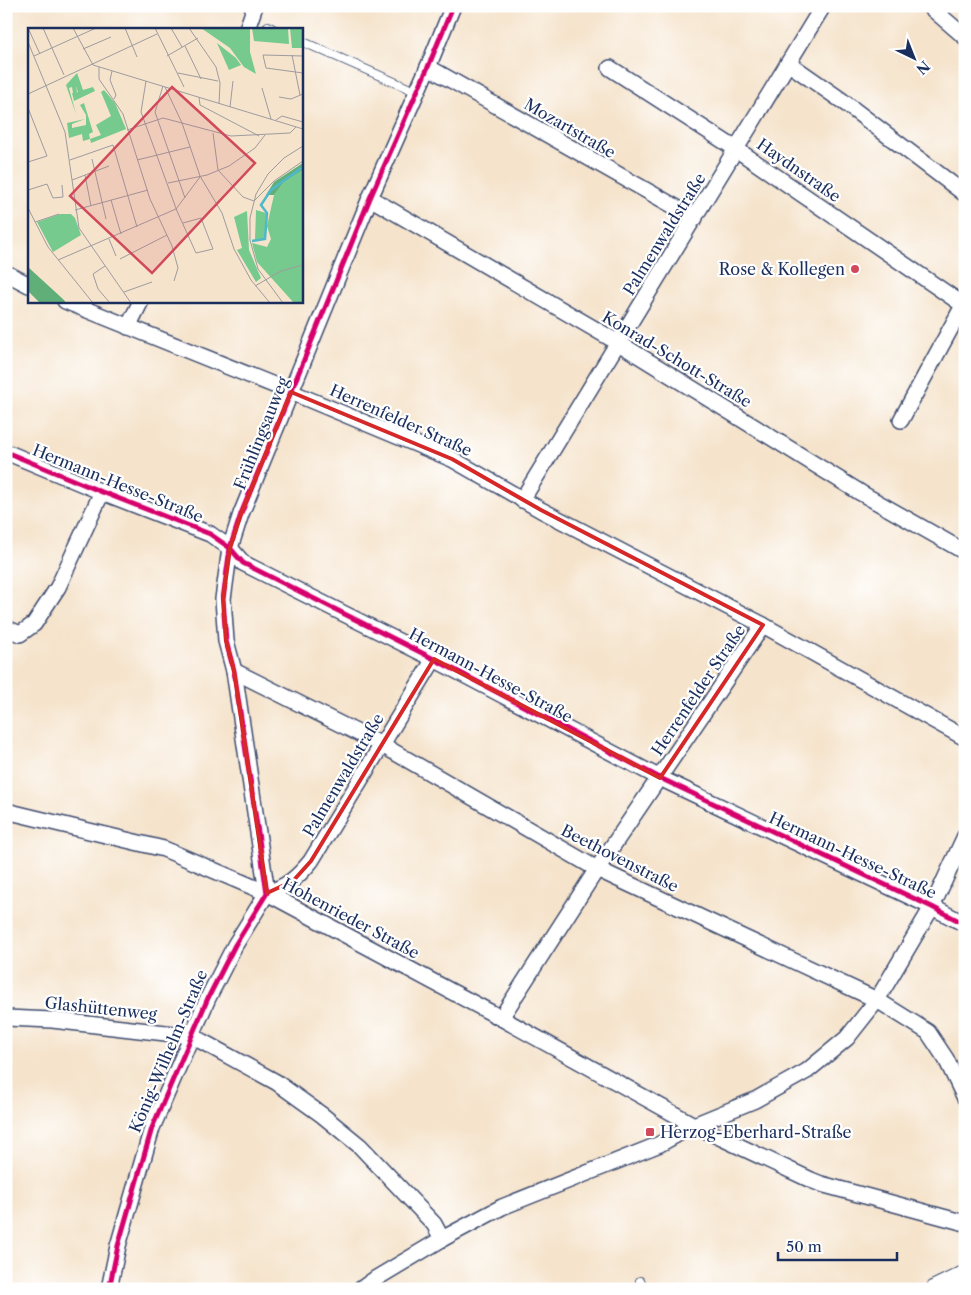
<svg xmlns="http://www.w3.org/2000/svg" width="971" height="1295" viewBox="0 0 971 1295" font-family="'Libre Caslon Text',serif">
	<style>
		.lines { fill: none; stroke-linecap: round; stroke-linejoin: round }
		.service-casing { stroke: #3c4a6e; stroke-width: 10 }
		.minor-casing { stroke: #3c4a6e; stroke-width: 18 }
		.tertiary-casing { stroke: #3c4a6e; stroke-width: 21 }
		.service { stroke: #fff; stroke-width: 8 }
		.minor { stroke: #fff; stroke-width: 15 }
		.tertiary { stroke: #fff; stroke-width: 19 }
		.cycleway-casing { stroke: #fff; stroke-width: 8 }
		.cycleway { stroke: #d6006c; stroke-width: 5 }
		.marked { fill: none; stroke: #d62828; stroke-width: 4; stroke-linejoin: round }
		.poi-dot { fill: #d1495b; stroke: #fff; stroke-width: 2 }
		.labels { text-anchor: middle; dominant-baseline: central; stroke-width: 4.5; stroke-linejoin: round; paint-order: stroke }
		.street-label { font-size: 16px; fill: #1b2f5e; stroke: #fff }
		.poi-label { font-size: 16px; fill: #1b2f5e; stroke: #fff; text-anchor: end }
		.inset-river { fill: none; stroke: #4eb9ca; stroke-width: 2.5 }
		.inset-road { fill: none; stroke: #9e9b9f; stroke-width: 1 }
		.view { fill: #d1495b; fill-opacity: 0.15; stroke: #d1495b; stroke-width: 2.5 }
		.inset-edge { fill: none; stroke: #1b2f5e; stroke-width: 2.5 }
	</style>
	<rect width="100%" height="100%" fill="#fff"/>
	<filter id="ink" filterUnits="userSpaceOnUse"><feTurbulence type="fractalNoise" baseFrequency=".02" numOctaves="2"/><feDisplacementMap in="SourceGraphic" scale="10" xChannelSelector="R" yChannelSelector="G"/><feConvolveMatrix kernelMatrix="1 2 1 2 8 2 1 2 1" color-interpolation-filters="sRGB"/></filter>
	<filter id="wash" filterUnits="userSpaceOnUse"><feTurbulence type="fractalNoise" baseFrequency=".0096" numOctaves="4" result="noise"/><feDisplacementMap in="SourceGraphic" scale="20" xChannelSelector="R" yChannelSelector="G"/><feGaussianBlur stdDeviation="1.12" result="paint"/><feColorMatrix in="noise" values="0 0 0 0 0 0 0 0 0 0 0 0 0 0 0 0 0 1.4 0 .05"/><feComposite in="paint" operator="in"/></filter>
	<g filter="url(#wash)">
		<rect width="100%" height="100%" fill="#f5e3cb"/>
	</g>
	<g filter="url(#ink)">
		<g class="lines">
			<g class="service-casing">
				<g id="service">
					<path d="M268,26L273,29"/>
					<path d="M301,41L417,92"/>
					<path d="M640,1281L644,1289"/>
				</g>
			</g>
			<g class="minor-casing">
				<g id="minor">
					<path d="M929,6L965,37"/>
					<path d="M247,29L255,6"/>
					<path d="M788,63L841,100L965,194"/>
					<path d="M428,67L695,218"/>
					<path d="M610,68L736,149L965,306"/>
					<path d="M370,198L617,342L861,493L965,552"/>
					<path d="M6,273L29,285"/>
					<path d="M65,301L291,392L452,459L541,510L763,625L965,738"/>
					<path d="M128,327L141,301"/>
					<path d="M901,420L965,302"/>
					<path d="M6,452L102,492L210,534L230,548L243,563L434,659L660,778L932,907L965,924"/>
					<path d="M522,500L823,6"/>
					<path d="M6,628L20,634L34,624L58,587L102,492"/>
					<path d="M234,671L382,745L597,869L877,1000L928,1032L946,1059L965,1098"/>
					<path d="M6,811L164,849L267,893L501,1018L694,1125L811,1180L821,1184L965,1223"/>
					<path d="M267,893L234,671L226,641L223,599L230,548L241,514L370,198L428,67L453,6"/>
					<path d="M267,893C288,886 297,878 311,861L434,659"/>
					<path d="M6,1018L52,1020L192,1036L276,1082L322,1115L360,1146L434,1224L442,1239"/>
					<path d="M501,1018L597,869L763,625"/>
					<path d="M109,1289L118,1246L152,1128L208,998L235,945L267,893"/>
					<path d="M361,1289L375,1279L442,1239L502,1207L660,1144L694,1125L755,1100L807,1071L847,1038L877,1000L932,907L965,836"/>
				</g>
			</g>
			<g class="tertiary-casing">
				<path id="tertiary" d="M936,1289L965,1275"/>
			</g>
			<use href="#service" class="service"/>
			<use href="#minor" class="minor"/>
			<use href="#tertiary" class="tertiary"/>
			<g class="cycleway-casing">
				<g id="cycleway">
					<path d="M6,452L102,492L210,534L230,548L243,563L434,659L660,778L932,907L965,924"/>
					<path d="M109,1289L118,1246L152,1128L208,998L235,945L267,893L234,671L226,641L223,599L230,548L241,514L370,198L428,67L453,6"/>
				</g>
			</g>
			<use href="#cycleway" class="cycleway"/>
		</g>
	</g>
	<path class="marked" d="M291,392L452,459L541,510L763,625L660,778L434,659L311,861L293,881L267,893L234,671L226,641L223,599L230,548L241,514Z"/>
	<g class="poi-dot">
		<circle cx="855" cy="269" r="5"/>
		<rect x="645" y="1127" width="10" height="10" rx="2.5"/>
	</g>
	<g class="labels">
		<g class="street-label">
			<text transform="translate(570 128) rotate(30)">Mozartstraße</text>
			<text transform="translate(799 170) rotate(35)">Haydnstraße</text>
			<text transform="translate(664 234) rotate(-58)">Palmenwaldstraße</text>
			<text transform="translate(677 359) rotate(31)">Konrad-Schott-Straße</text>
			<text transform="translate(401 420) rotate(24)">Herrenfelder Straße</text>
			<text transform="translate(261 433) rotate(-68)">Frühlingsauweg</text>
			<text transform="translate(118 483) rotate(22)">Hermann-Hesse-Straße</text>
			<text transform="translate(491 675) rotate(28)">Hermann-Hesse-Straße</text>
			<text transform="translate(698 690) rotate(-56)">Herrenfelder Straße</text>
			<text transform="translate(343 775) rotate(-59)">Palmenwaldstraße</text>
			<text transform="translate(853 855) rotate(25)">Hermann-Hesse-Straße</text>
			<text transform="translate(620 858) rotate(27)">Beethovenstraße</text>
			<text transform="translate(351 918) rotate(28)">Hohenrieder Straße</text>
			<text transform="translate(101 1008) rotate(6)">Glashüttenweg</text>
			<text transform="translate(168 1051) rotate(-67)">König-Wilhelm-Straße</text>
		</g>
		<g class="poi-label">
			<text x="845" y="269">Rose &amp; Kollegen</text>
			<text x="660" y="1132" text-anchor="start">Herzog-Eberhard-Straße</text>
		</g>
	</g>
	<g transform="translate(28 28)">
		<rect width="275" height="275" fill="#f5e3cb"/>
		<path d="M173,0H222V24L228,46L216,39L202,20ZM224,0H260L261,16L226,13ZM262,0H275V20H264ZM189,15L208,30L213,37L201,42ZM49,45L55,62L65,59L67,63L46,73L44,65L50,64L48,58L49,64L45,65L44,59L41,60L48,86L38,57ZM76,62L87,75L98,101L63,115L62,111L73,107L68,97L83,88L73,64ZM56,75L65,104L61,106L62,111L55,113L54,106L41,110L39,95L57,91L44,96V100L58,97V87L52,77ZM275,142V275H266L229,234L224,215L239,219L243,211L239,198L246,167L256,154ZM228,182L238,185L237,212H227ZM219,183L221,222L233,250L228,254L209,222L214,220L206,189ZM32,186H43L47,190L53,207L25,224L9,194Z" fill="#76ca8d"/>
		<path d="M275,135V142L256,154L246,167H238L246,154ZM0,239L36,272L38,275H12L0,263Z" fill="#60ae78"/>
		<path class="inset-river" d="M224,213L237,211L239,185L233,177L243,162L275,139"/>
		<path class="inset-road" d="M0,0L12,26M15,0L36,47M45,0L65,37L275,101M97,0L109,29M127,0L156,59M143,0L154,19M161,0L188,39L192,55L191,76M0,14L37,104L51,200L103,275M157,18L173,51M55,21L83,9M264,27L272,67M6,28L68,0M139,28L170,10M275,28L235,27L238,40L275,45M71,39V51L95,86L122,171L144,218L150,240L146,253M84,43L82,52L88,67L86,71M150,45L190,53M118,53L113,84L149,183L168,225L185,221L173,190L155,195M135,58L127,84L157,170M137,59L154,95L172,148L194,185L206,221L223,252L242,275M234,60L243,91M0,66L129,6M171,69L172,77L231,108M251,69L263,71L275,66M202,79L205,53M0,80L19,128L0,134M248,92L254,88L275,94M99,102L135,90L203,108L262,105L268,99M185,105L190,142L215,169L226,173L246,153L275,133M64,131L78,191M42,132L85,117L109,199M109,132L162,119M57,147L63,178M44,152L81,138M140,155L179,147L201,138L227,120L237,107M0,162L19,156L25,170L35,169L34,157M83,172L93,206M0,180L20,219L65,275M47,182L120,162M7,194L31,186M81,211L88,228M92,231L139,207M30,232L148,181L172,149M77,238L65,246L70,261L82,275M227,258L253,243L275,237M96,264L124,254M255,275L230,241L222,212V190L228,166L240,146L256,130L275,118"/>
		<path class="view" d="M144,59L227,135L124,245L42,168Z"/>
		<rect width="275" height="275" class="inset-edge"/>
	</g>
	<rect width="971" height="1295" fill="none" stroke="#fff" stroke-width="25"/>
	<g transform="translate(914 58) rotate(137)" stroke="#ffffff" stroke-width="4" paint-order="stroke">
	<path d="M0-4L9 19L0 12L-9 19Z" fill="#1b2f5e"/>
	<text y="-8" font-size="14" font-weight="bold" text-anchor="middle" fill="#1b2f5e">N</text>
	</g>
	<path d="M778 1252v8h119v-8" fill="none" stroke="#1b2f5e" stroke-width="2.5"/>
	<text x="786" y="1252" font-size="15" fill="#1b2f5e" stroke="#ffffff" stroke-width="4" paint-order="stroke">50 m</text>
</svg>
